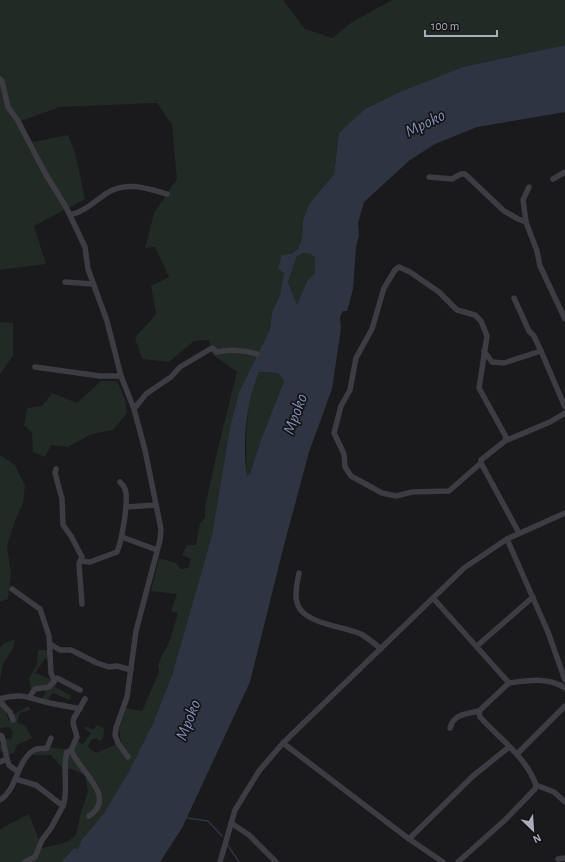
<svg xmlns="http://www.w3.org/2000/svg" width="565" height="862" viewBox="0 0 565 862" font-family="'Alegreya Sans',sans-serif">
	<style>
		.green { fill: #212a24 }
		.water { fill: #2e3441; fill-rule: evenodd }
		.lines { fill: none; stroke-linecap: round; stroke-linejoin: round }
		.stream { stroke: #2e3441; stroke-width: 1.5 }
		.minor { stroke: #3d3c43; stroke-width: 5.5 }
		.labels { text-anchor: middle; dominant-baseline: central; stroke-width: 3.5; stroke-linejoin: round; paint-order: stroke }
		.water-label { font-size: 17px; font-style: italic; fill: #8191b8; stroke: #151417 }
	</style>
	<rect width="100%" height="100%" fill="#1a191c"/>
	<g class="green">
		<path d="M0,0H283L305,29L332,38L352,22L392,0H565V45L463,67L339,133L334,174L309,204L303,220L302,238L298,249L291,254L284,273L280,295L272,312L270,329L239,392L230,427L212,535L172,675L153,723L129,771L104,813L82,839L78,850L74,848L61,862H0V829L29,814L42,848L67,842L76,835L81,812L88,792L85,775L71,769L64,770L51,755H32C44,745 54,747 68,750L76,741L83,744L91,733L84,728L86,726L93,730L97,725L104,728L103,739L99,741L97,738L91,740L88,747L96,753L114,745L121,744L119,729L126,708L142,711L159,672L158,664L170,640L178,613L171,611L177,594L151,591L159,558L176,563L181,569L188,568L191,559L182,555L187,545H196L200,523L205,517V507L217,452L237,372L213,355L209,340L194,341L169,362L142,359L135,338L156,314L151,286L169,277L155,247L145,248L154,213L177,179L172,125L157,103L60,107L21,121L32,142L68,135L76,156L85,199L34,226L46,264L0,270Z"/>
		<path d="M304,253L311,254L315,258V273L307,281L297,306L288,282L297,256Z"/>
		<path d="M0,322L13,323V356L0,374Z"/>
		<path d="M259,372L278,373L284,381L260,442L250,474L247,477C245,442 245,404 259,372Z"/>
		<path d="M101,381H117L125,399L127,413L113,430L92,434L68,447L51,445L45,457L33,452L32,433L24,425L27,408L42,406L52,393L77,403Z"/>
		<path d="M0,455L15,465L25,486L23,503L16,518L7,546L11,574L8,599L0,602Z"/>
		<path d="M15,639L13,649L3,664L0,680V648L3,644Z"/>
		<path d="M38,650H48L49,657L44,660L35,673L57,682L55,687L72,696L69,700L53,693L47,701L42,698L46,692L38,686L31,691L29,678L37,665Z"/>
		<path d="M0,694L6,702L8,720L13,721V715L28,706L31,710L20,713L17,723L25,725L32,738L17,745L14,753L3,756V752L0,751V745L3,744V738L11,739L13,732L9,727L0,728Z"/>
	</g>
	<path class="water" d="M565,45V112L477,127L435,144L410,160L364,202L358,223L359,235L356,247L353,289L347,311H343L340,317L341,328L332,389L309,452L283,549L250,682L182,828L160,862H61L74,848L78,849L82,839L104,813L129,771L153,723L172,675L212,535L230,427L239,392L270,329L272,312L280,295L284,273L278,268L282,255L291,254L298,249L302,238L303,220L309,204L334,174L339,133L365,109L400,92L463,67ZM304,253L311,254L315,258V273L307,281L297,305L288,282L297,256ZM259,372L278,373L284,381L260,442L250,474L247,476C242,444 246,403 259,372Z"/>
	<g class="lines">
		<g class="stream">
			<path d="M187,818L208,821L222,836"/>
			<path d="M227,844L239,862"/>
		</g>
		<g class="minor">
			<path d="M0,79L2,81L8,107L18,121L45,173L66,207L85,247L88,269L107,321L121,376L134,409L145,450L161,529L160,540L136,631L127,697L116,728L115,735L118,743L128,757"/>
			<path d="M429,177L452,179L461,174H465L504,211L518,219L526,222"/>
			<path d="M553,179L565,172"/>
			<path d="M529,187L523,200L526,222L537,251L540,266L565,319"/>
			<path d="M70,215C85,211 94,202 107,193C126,181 146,188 167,194"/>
			<path d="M65,282L93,284"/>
			<path d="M514,298L529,331L534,336L541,351L565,407"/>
			<path d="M484,351L492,362L504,363L541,351"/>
			<path d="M35,367L100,376H121"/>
			<path d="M134,409L146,394L171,377L180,367L212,348L217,352C229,349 245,350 257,354"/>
			<path d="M505,441L550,422L565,413"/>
			<path d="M481,463V460L505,441L506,437L479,388L487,336L481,321L475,315L457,310L439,292L410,272L399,267L395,270L384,288L372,329L356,358L350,390L341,406L334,433L344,454L345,467L351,476L382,493L396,496L412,492L449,491L481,463L519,533"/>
			<path d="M56,469L55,473L62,499L63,525L71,536L82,557L79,564L82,604"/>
			<path d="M126,507L156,505"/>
			<path d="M122,537L157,550"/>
			<path d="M507,539L548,632L565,680"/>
			<path d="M80,561L90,562L117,552C122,540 129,500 125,489C124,486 122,484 120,482"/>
			<path d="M299,573C297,584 293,599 300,609C310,624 345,627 361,634C368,638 374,643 381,649"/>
			<path d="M12,589L40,609L49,636L51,673L54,680"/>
			<path d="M433,598L509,683L479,711L480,717C500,739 526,757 536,785L535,789L505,820L458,862"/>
			<path d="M50,644L60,650H71L97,663L109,667L117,666L131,670"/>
			<path d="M477,646L533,597"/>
			<path d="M509,683C529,680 548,677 565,688"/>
			<path d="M30,696L35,689L49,687L57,678L80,690"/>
			<path d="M0,699C24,691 33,701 55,704C64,706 72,707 80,709"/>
			<path d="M0,702L10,712L13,720"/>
			<path d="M450,728C454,713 467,714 479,711"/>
			<path d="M0,735L2,736L7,759L9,765L18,772"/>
			<path d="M283,743L409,839L443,862"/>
			<path d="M71,750C79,771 118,797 89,816"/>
			<path d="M517,754L565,706"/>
			<path d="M0,762L7,759"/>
			<path d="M15,779L36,785L63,806L51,828L42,840L35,857L25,862"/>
			<path d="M536,785L554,792L565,802"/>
			<path d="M0,800C17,790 17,760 34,750C38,748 43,749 47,748L51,738"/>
			<path d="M63,806C69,789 62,770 67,752L71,750L77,737L73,723L74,718L85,699"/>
			<path d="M231,823L249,835L276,862"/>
			<path d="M409,839L473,776L509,747"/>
			<path d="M558,859L565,858"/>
			<path d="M220,862L235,810L259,771L283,743L464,568L507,539L565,513"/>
		</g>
	</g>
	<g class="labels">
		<g class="water-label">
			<text transform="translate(425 123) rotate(-26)">Mpoko</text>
			<text transform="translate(295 414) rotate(-70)">Mpoko</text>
			<text transform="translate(188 720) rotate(-69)">Mpoko</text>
		</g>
	</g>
	<g transform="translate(533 830) rotate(155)" stroke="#151417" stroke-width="3" paint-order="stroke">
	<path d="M0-3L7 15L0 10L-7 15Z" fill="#abacbc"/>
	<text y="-6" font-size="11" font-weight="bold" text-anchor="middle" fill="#abacbc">N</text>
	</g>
	<path d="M425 30v6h72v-6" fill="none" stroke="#abacbc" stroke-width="2"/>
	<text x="431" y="30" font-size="12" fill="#abacbc" stroke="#151417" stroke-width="3" paint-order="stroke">100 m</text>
</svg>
